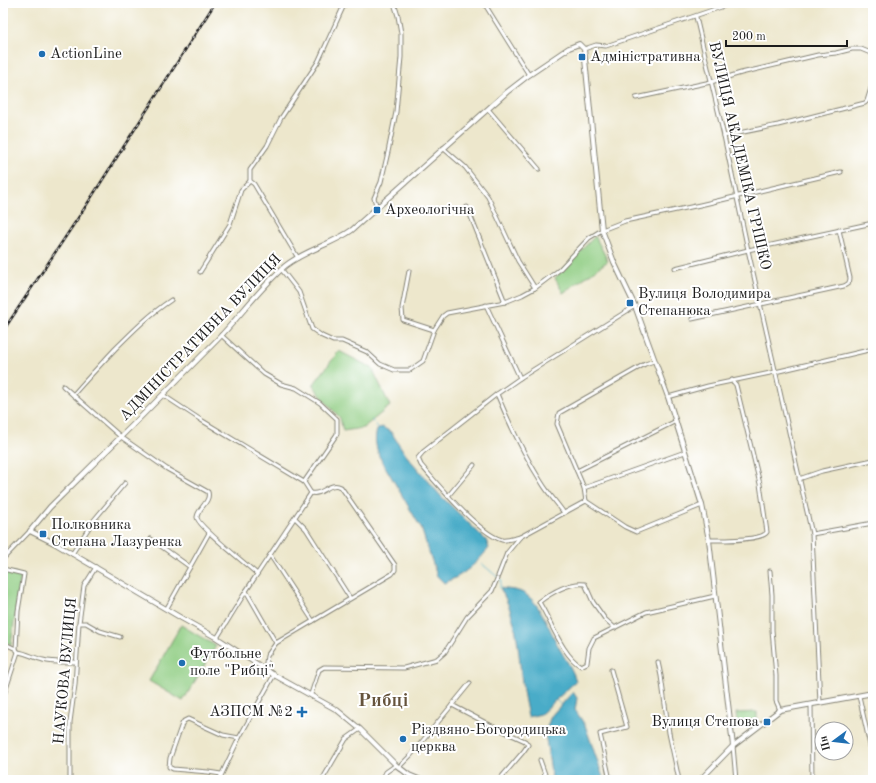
<svg xmlns="http://www.w3.org/2000/svg" width="876" height="783" viewBox="0 0 876 783" font-family="'Old Standard TT',serif">
	<style>
		.green { fill: #90cd83; stroke: #567450 }
		.water { fill: #48acc8; stroke: #326472 }
		.lines { fill: none; stroke-linecap: round; stroke-linejoin: round }
		.stream { stroke: #48acc8; stroke-width: 1 }
		.minor-casing { stroke: #848274; stroke-width: 5 }
		.tertiary-casing { stroke: #848274; stroke-width: 6 }
		.minor { stroke: #fff; stroke-width: 3 }
		.tertiary { stroke: #fff; stroke-width: 4 }
		.rail-casing { stroke: #1c1c1c; stroke-width: 2.5 }
		.rail { stroke: #fff; stroke-width: 1; stroke-dasharray: 3; stroke-linecap: butt }
		.poi-dot { fill: #1f6fb2; stroke: #fff; stroke-width: 1.5 }
		.labels { text-anchor: middle; dominant-baseline: central; stroke-width: 4; stroke-linejoin: round; paint-order: stroke }
		.poi-label { font-size: 15px; fill: #1c1c1c; stroke: #fff; text-anchor: start }
		.street-label { font-size: 15px; fill: #1c1c1c; stroke: #fff }
		.district-label { font-size: 19px; font-weight: bold; fill: #65533c; stroke: #fff }
	</style>
	<rect width="100%" height="100%" fill="#fff"/>
	<filter id="ink" filterUnits="userSpaceOnUse"><feTurbulence type="fractalNoise" baseFrequency=".025" numOctaves="2"/><feDisplacementMap in="SourceGraphic" scale="8" xChannelSelector="R" yChannelSelector="G"/><feConvolveMatrix kernelMatrix="1 2 1 2 8 2 1 2 1" color-interpolation-filters="sRGB"/></filter>
	<filter id="wash" filterUnits="userSpaceOnUse"><feTurbulence type="fractalNoise" baseFrequency=".012" numOctaves="4" result="noise"/><feDisplacementMap in="SourceGraphic" scale="16" xChannelSelector="R" yChannelSelector="G"/><feGaussianBlur stdDeviation="0.9" result="paint"/><feColorMatrix in="noise" values="0 0 0 0 0 0 0 0 0 0 0 0 0 0 0 0 0 1.4 0 .05"/><feComposite in="paint" operator="in"/></filter>
	<g filter="url(#wash)">
		<rect width="100%" height="100%" fill="#ede7cc"/>
		<g class="green">
			<path d="M595,236L608,261L563,293L555,278Z"/>
			<path d="M339,351L372,368L390,406L363,428L343,431L340,418L324,400L313,385Z"/>
			<path d="M3,571L21,575L11,645L3,640Z"/>
			<path d="M181,625L216,646L183,701L149,681Z"/>
			<path d="M757,712V718L751,725L737,726L736,713Z"/>
		</g>
		<g class="water">
			<path d="M382,427L391,432L406,455L440,495L486,540L489,548C477,563 463,576 444,583L437,576L421,528L379,456C376,446 374,440 377,430Z"/>
			<path d="M500,588C510,590 521,589 529,597C542,607 552,636 561,651C567,662 572,668 576,681L541,714L528,717C526,706 523,694 522,683C518,648 518,619 500,588Z"/>
			<path d="M573,692L577,698L575,710L585,725L604,780H553L552,778L545,733L551,716Z"/>
		</g>
		<g class="lines">
			<g class="stream">
				<path d="M372,420L373,422"/>
				<path d="M376,425L379,429"/>
				<path d="M481,563L501,580L500,588"/>
				<path d="M556,700L561,705"/>
				<path d="M3,778L6,780"/>
			</g>
		</g>
	</g>
	<g filter="url(#ink)">
		<g class="lines">
			<g class="minor-casing">
				<g id="minor">
					<path d="M484,3L529,75"/>
					<path d="M696,17L724,136L748,250L812,534L820,703"/>
					<path d="M584,49L596,45L606,46L733,3"/>
					<path d="M636,98L711,82L741,73L818,55L836,53L852,49H861L873,54"/>
					<path d="M488,109L539,169"/>
					<path d="M724,136L778,125L865,103L867,101L873,82"/>
					<path d="M443,148L465,167L488,197L518,261L535,288"/>
					<path d="M467,207L505,302"/>
					<path d="M377,208L374,198L381,182L388,152L396,112L401,57V33L398,16L394,3"/>
					<path d="M298,258L254,184L250,181V170L267,146L281,118L318,62L345,3"/>
					<path d="M675,268L748,250L873,223"/>
					<path d="M282,270L299,292L312,329L322,336L333,341H342L367,352L380,364L394,370H410L423,361L434,330L443,316L447,313L505,302L522,295L535,288L559,270L589,238L602,230L625,221L700,205L841,172"/>
					<path d="M409,271L402,308L403,320L434,330"/>
					<path d="M200,272L230,224L241,190L250,181"/>
					<path d="M486,305L520,378"/>
					<path d="M692,319L844,286C848,284 850,283 850,278L839,230"/>
					<path d="M221,335L264,374L281,384L296,388L320,403L337,419V434L304,482"/>
					<path d="M63,386L121,437L167,469L208,492C211,502 198,508 197,517C196,525 249,566 257,574"/>
					<path d="M497,394C510,425 524,455 542,483C548,493 557,503 564,513"/>
					<path d="M73,395C87,379 101,364 115,349C133,331 150,314 171,300"/>
					<path d="M163,395L201,420L304,482L311,493"/>
					<path d="M668,397L708,386L775,372L873,349"/>
					<path d="M577,471L676,421"/>
					<path d="M799,479L822,471L873,460"/>
					<path d="M584,488L685,452"/>
					<path d="M448,496L474,465"/>
					<path d="M586,501L584,488L557,424L559,413L645,364L654,361"/>
					<path d="M295,518L306,529L350,598"/>
					<path d="M812,534L873,523"/>
					<path d="M520,537C515,538 507,541 502,540C479,534 437,484 421,465L418,458L423,452L497,394L520,378L635,306"/>
					<path d="M151,539L190,567"/>
					<path d="M709,540C720,540 762,541 767,532L760,484L736,385L732,380"/>
					<path d="M72,554L94,520L125,483"/>
					<path d="M270,555L313,621"/>
					<path d="M3,559L30,531"/>
					<path d="M3,569L24,574L18,611L16,649"/>
					<path d="M770,571L772,595V630L776,676V701L780,710"/>
					<path d="M498,576L507,553L520,537L586,501L625,527L636,532L702,505"/>
					<path d="M246,591L276,643"/>
					<path d="M167,608L209,533"/>
					<path d="M79,623H86L100,631L120,637"/>
					<path d="M615,628L605,619L593,602L585,584C569,582 551,593 539,602C550,619 563,657 581,666L587,663L589,648L594,638L646,612L715,596"/>
					<path d="M217,638L246,591L311,493"/>
					<path d="M3,643L16,649L18,652L3,698"/>
					<path d="M18,652C27,653 34,658 43,660C54,663 65,662 76,662"/>
					<path d="M658,662L661,676L669,733L679,780"/>
					<path d="M265,669L267,656L276,643L392,574L395,570V565L341,487C329,481 323,496 311,493"/>
					<path d="M311,694L319,670L324,667L404,668L437,659L445,652L467,617L492,591L497,579"/>
					<path d="M859,696L873,759"/>
					<path d="M452,705L490,725L525,741L528,745L523,752L499,780"/>
					<path d="M811,705L812,780"/>
					<path d="M733,746L736,780"/>
					<path d="M540,760L547,780"/>
					<path d="M399,767L411,755L470,683"/>
					<path d="M221,774L208,772L173,769L169,767L170,758L182,724L184,721L188,719L223,735L239,738"/>
					<path d="M71,780L70,779V722L75,685L79,623L84,586L96,567"/>
					<path d="M219,780L239,738L274,675"/>
					<path d="M322,780L346,739L360,729"/>
					<path d="M382,780L386,772L396,765"/>
					<path d="M610,780L600,734L627,727L611,670"/>
				</g>
			</g>
			<g class="tertiary-casing">
				<g id="tertiary">
					<path d="M421,780L409,775L396,765L360,729L337,710L274,675L217,638L183,619L54,543L30,531L50,507C106,452 162,396 217,340C240,316 260,288 285,266C305,250 331,245 352,230L507,92L529,75L569,48L579,44L584,49L602,230L614,262L635,306L668,397L702,505L709,540L733,746"/>
					<path d="M700,780L733,746L780,710L873,693"/>
				</g>
			</g>
			<use href="#minor" class="minor"/>
			<use href="#tertiary" class="tertiary"/>
			<g class="rail-casing">
				<path id="rail" d="M3,331L84,209L215,3"/>
			</g>
			<use href="#rail" class="rail"/>
		</g>
	</g>
	<g class="poi-dot">
		<circle cx="42" cy="54" r="4"/>
		<rect x="578" y="53" width="8" height="8" rx="2"/>
		<rect x="373" y="206" width="8" height="8" rx="2"/>
		<rect x="626" y="299" width="8" height="8" rx="2"/>
		<rect x="39" y="530" width="8" height="8" rx="2"/>
		<circle cx="182" cy="663" r="4"/>
		<path d="M300 706h4v4h4v4h-4v4h-4v-4h-4v-4h4z"/>
		<rect x="763" y="718" width="8" height="8" rx="2"/>
		<circle cx="403" cy="739" r="4"/>
	</g>
	<g class="labels">
		<g class="poi-label">
			<text x="50" y="54">ActionLine</text>
			<text x="590" y="57">Адміністративна</text>
			<text x="385" y="210">Археологічна</text>
			<text x="638" y="294">Вулиця Володимира<tspan x="638" dy="17">Степанюка</tspan></text>
			<text x="51" y="525">Полковника<tspan x="51" dy="17">Степана Лазуренка</tspan></text>
			<text x="190" y="654">Футбольне<tspan x="190" dy="17">поле "Рибці"</tspan></text>
			<text x="293" y="712" text-anchor="end">АЗПСМ №2</text>
			<text x="759" y="722" text-anchor="end">Вулиця Степова</text>
			<text x="411" y="730">Різдвяно-Богородицька<tspan x="411" dy="17">церква</tspan></text>
		</g>
		<g class="street-label">
			<text transform="translate(739 156) rotate(77)">ВУЛИЦЯ АКАДЕМІКА ГРІШКО</text>
			<text transform="translate(201 338) rotate(-46)">АДМІНІСТРАТИВНА ВУЛИЦЯ</text>
			<text transform="translate(66 671) rotate(-85)">НАУКОВА ВУЛИЦЯ</text>
		</g>
		<g class="district-label">
			<text x="383" y="701">Рибці</text>
		</g>
	</g>
	<rect width="876" height="783" fill="none" stroke="#fff" stroke-width="16"/>
	<g transform="translate(834 741) rotate(255)"><circle r="19" fill="#ffffff" stroke="#a4a4a4"/>
	<path d="M0-3L7 15L0 10L-7 15Z" fill="#1f6fb2"/>
	<text y="-6" font-size="11" font-weight="bold" text-anchor="middle" fill="#1c1c1c">Пн</text>
	</g>
	<path d="M726 40v6h121v-6" fill="none" stroke="#1c1c1c" stroke-width="2"/>
	<text x="732" y="40" font-size="12" fill="#1c1c1c" stroke="#ffffff" stroke-width="3" paint-order="stroke">200 m</text>
</svg>
